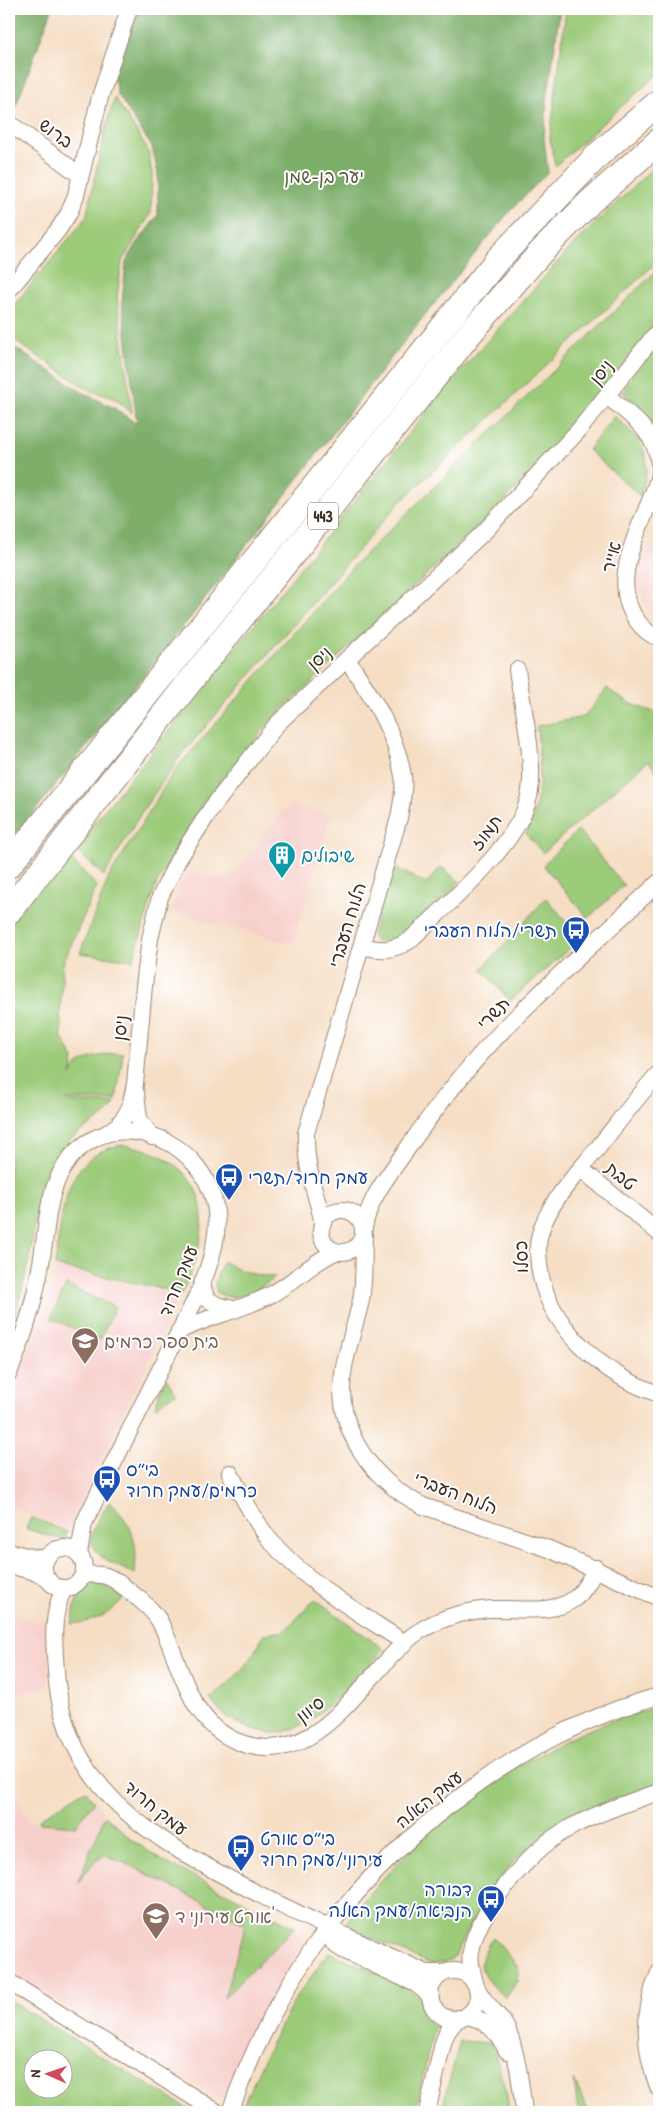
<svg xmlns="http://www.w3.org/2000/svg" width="668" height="2121" viewBox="0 0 668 2121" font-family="'Patrick Hand','Playpen Sans Hebrew',sans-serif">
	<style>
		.built { fill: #f7d0cc }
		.green { fill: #9ccb7a; stroke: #6c7a4c; fill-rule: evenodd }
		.forest { fill: #7daf6a; stroke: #5c6c44 }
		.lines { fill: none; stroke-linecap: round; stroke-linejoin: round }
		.minor-casing { stroke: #988472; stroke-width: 18 }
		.highway-casing { stroke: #988472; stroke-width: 27 }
		.minor { stroke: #fff; stroke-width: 16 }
		.highway { stroke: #fff; stroke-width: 25 }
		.labels { text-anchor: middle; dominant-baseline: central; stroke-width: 4; stroke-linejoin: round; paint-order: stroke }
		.shield { fill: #fff; stroke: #766a62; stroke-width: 1 }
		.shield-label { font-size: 16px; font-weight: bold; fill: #3b2a1e }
		.street-label { font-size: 18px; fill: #3b2a1e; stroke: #fff }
		.park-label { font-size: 18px; fill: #585a3a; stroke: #fff }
		.culture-label { font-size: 18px; fill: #0d838f; stroke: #fff; text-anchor: start }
		.transit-label { font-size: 18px; fill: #164399; stroke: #fff; text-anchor: start }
		.education-label { font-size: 18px; fill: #785e54; stroke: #fff; text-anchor: start }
	</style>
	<rect width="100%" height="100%" fill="#fff"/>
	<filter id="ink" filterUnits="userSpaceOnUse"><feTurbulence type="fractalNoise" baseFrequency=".02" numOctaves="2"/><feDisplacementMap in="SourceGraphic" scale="10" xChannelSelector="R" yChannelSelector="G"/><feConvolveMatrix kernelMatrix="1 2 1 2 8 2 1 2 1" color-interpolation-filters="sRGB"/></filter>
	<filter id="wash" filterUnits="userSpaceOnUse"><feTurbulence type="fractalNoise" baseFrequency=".0096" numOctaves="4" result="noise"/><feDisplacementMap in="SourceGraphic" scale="20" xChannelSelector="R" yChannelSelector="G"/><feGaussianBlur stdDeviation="1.12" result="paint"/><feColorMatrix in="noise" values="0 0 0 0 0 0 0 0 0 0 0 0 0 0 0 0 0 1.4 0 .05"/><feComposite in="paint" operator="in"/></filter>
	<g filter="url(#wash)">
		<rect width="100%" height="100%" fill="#f6dec5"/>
		<g class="built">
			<path d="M659,540V621L646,607L638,585L639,566L651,546Z"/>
			<path d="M289,804L330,815L293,944L171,911L179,886L189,871L227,880Z"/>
			<path d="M56,1267L180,1296L74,1514L68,1531L9,1505V1400L43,1315Z"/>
			<path d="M9,1614L51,1624L48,1686L9,1696Z"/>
			<path d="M9,1777L30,1824L87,1791L107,1819L132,1840L161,1860L295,1927L304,1935L302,1945L250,2034L221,2100L9,1972Z"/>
		</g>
		<g class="green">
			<path d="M566,9H659V73L555,166L550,138Z"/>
			<path d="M115,98L148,150L152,174L151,213L122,261L117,298L132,413L116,399L89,390L12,339H9V311L86,218L106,126Z"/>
			<path d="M659,162V260L399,503L182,754L141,813L104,876L74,848L450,383L571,247Z"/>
			<path d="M659,268V323L568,432L498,508L273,718L201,805L156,885L133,960L80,953L109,877L174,771L354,565Z"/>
			<path d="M659,344V433L623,392L633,373Z"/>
			<path d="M614,416C645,444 654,454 640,496L588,450Z"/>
			<path d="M607,688C623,701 638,708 659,713V774L648,761L543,853L526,834C544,791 540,771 537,726L584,717Z"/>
			<path d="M578,830L624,885L588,918L543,865Z"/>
			<path d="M66,854L97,886L63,963L60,1013L62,1038L74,1059L71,1076C72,1073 74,1068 77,1066C88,1056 108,1054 123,1053L116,1100H66L68,1102L115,1103C103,1123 77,1129 63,1147C36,1179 36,1225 28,1264C23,1288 16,1311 9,1335V925Z"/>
			<path d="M393,866L426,884L441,867L460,882L409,935L387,944L375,941L372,935Z"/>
			<path d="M546,898L581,938L510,1001L482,969Z"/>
			<path d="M121,1145C139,1146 156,1152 171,1162C219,1194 202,1250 182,1293L55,1266C62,1217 61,1156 121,1145Z"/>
			<path d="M223,1261C240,1272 256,1276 276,1277C258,1290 239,1304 217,1293L215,1282Z"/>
			<path d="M66,1285L115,1307L100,1340L51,1318Z"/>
			<path d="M165,1377L176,1393L155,1407Z"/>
			<path d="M109,1502C134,1525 138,1541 135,1574C118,1566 83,1555 93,1530C97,1520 104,1511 109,1502Z"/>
			<path d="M31,1517L67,1532L64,1540L26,1529Z"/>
			<path d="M88,1583L101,1584L124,1598C106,1617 98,1620 72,1624C75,1607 75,1594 88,1583Z"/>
			<path d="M315,1599L385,1650C358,1676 321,1722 284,1732C273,1735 260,1731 250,1728C231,1722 222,1715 210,1699C235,1679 251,1663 264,1634L285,1631Z"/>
			<path d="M659,1707V1783C602,1802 546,1823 506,1871C484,1896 470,1927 455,1956C448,1963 441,1964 431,1964L352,1930L347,1925L348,1919C426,1822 536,1735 659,1707Z"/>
			<path d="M85,1790L94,1801L76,1826L40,1823L39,1819Z"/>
			<path d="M105,1815L132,1840L161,1860L295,1927L224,1998L246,1925L134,1867L105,1855L94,1862L78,1882Z"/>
			<path d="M493,1937L519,1968L517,1981L506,1998C481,1977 472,1967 493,1937Z"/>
			<path d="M329,1952L404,1985L423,2001L435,2023L415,2112H240L270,2045L296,1998Z"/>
			<path d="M9,2000L193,2112H9ZM32,2058H62V2088H32Z"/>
			<path d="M460,2041L492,2043L507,2096L509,2112H441Z"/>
			<path d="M574,2080L587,2108L589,2112H578Z"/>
		</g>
		<g class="forest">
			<path d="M15,9H52L12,116L9,113V20Z"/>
			<path d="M136,9H560L547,101L544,138L548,172L510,211L420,321L202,603L9,843V344L82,392L114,408L137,424L122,302L126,262L138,242L158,215V174L152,147L118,95L113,74Z"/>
		</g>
	</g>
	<g filter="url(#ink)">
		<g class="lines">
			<g class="minor-casing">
				<g id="minor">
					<path d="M9,123L80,175"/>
					<path d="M9,290L58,230L69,213L76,195L100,97L129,9"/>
					<path d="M607,396C630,415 656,432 659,463"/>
					<path d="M659,475C647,520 604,578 638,622C643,629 650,635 659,638"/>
					<path d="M362,946C381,951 392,951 409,941C445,906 524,841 530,791C535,759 522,703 517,670"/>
					<path d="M659,1073C637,1097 617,1124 597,1149C576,1175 549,1201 540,1234C537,1243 538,1255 539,1264C545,1325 604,1376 659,1394"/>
					<path d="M136,1093L139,1119L152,1137"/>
					<path d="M107,1133L118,1125L125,1116L130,1107L135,1084L144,986L150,939L160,897L178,860L211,809L277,724L483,533L579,430L659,330"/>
					<path d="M581,1169L659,1233"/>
					<circle cx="342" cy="1231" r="21"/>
					<path d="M323,1223C315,1189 305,1169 306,1133L399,818C401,805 405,790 403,776C396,732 371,695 347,659"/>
					<path d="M364,1228C369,1198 388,1176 405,1152C437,1105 473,1060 513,1020C560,972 611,928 659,882"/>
					<path d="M364,1235C363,1257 365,1279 361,1300C356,1323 348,1345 344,1367C333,1428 371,1480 423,1506L549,1549L659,1598"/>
					<path d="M202,1283L206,1298L217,1305L233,1309"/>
					<path d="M179,1331C209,1316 242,1310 270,1295C293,1283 311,1263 335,1252"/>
					<path d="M9,1373C24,1337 35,1301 41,1263C47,1231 46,1195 64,1167C79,1142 106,1128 135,1132C186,1138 222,1184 216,1235C210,1278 185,1319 166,1358C138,1413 111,1468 84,1523L79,1554"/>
					<path d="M230,1473C242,1495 253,1519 269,1539C306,1583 358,1612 405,1643"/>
					<circle cx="64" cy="1568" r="20"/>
					<path d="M9,1552L42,1559L49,1555"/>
					<path d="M9,1565L32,1571L47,1578"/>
					<path d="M84,1574C91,1575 99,1574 106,1576C117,1580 126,1588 134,1595C142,1601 150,1608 156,1616C163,1625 166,1636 171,1647C185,1683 196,1723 234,1740C316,1778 362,1674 415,1634C427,1626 442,1619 456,1615C468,1612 480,1609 493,1609C519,1608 552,1615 574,1599C584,1592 590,1579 596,1568"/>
					<path d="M71,1588L64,1589C51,1613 54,1645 56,1671C63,1790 155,1840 249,1889C307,1919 367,1946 427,1973H443"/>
					<path d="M327,1929L334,1944L343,1950L416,1984L431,1996"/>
					<circle cx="454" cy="1995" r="24"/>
					<path d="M659,1973C642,2012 643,2050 659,2089"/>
					<path d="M9,1982L217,2112"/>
					<path d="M475,1982C472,1972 469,1962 471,1952C477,1912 530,1851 564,1831C594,1814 627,1803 659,1792"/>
					<path d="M478,1990C484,2004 499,2013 506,2027C517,2050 521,2086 524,2112"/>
					<path d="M466,2016C487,2019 498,2033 507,2051"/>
					<path d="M230,2112C252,2050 286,1981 327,1929C410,1822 528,1732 659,1696"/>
					<path d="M427,2112L443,2043L447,2032L458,2018"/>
				</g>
			</g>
			<g class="highway-casing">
				<g id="highway">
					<path d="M9,865L498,259L599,154L659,102"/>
					<path d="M9,911L199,670L471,332L541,252L591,201L659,141"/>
				</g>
			</g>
			<use href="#minor" class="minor"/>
			<use href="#highway" class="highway"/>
		</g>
	</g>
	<defs>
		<g id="building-pin" transform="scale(1.4375)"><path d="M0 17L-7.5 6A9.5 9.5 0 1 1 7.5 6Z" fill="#0f9aa8" stroke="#fff"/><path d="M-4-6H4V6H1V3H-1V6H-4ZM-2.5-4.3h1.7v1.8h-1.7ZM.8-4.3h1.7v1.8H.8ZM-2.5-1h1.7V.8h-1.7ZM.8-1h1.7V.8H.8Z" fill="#fff"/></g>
		<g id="bus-pin" transform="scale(1.4375)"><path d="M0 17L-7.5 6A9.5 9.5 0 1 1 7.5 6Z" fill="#1a4fb4" stroke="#fff"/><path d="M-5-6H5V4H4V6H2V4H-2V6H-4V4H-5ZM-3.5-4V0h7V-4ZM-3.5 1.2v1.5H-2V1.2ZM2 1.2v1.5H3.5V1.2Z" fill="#fff"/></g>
		<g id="school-pin" transform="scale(1.4375)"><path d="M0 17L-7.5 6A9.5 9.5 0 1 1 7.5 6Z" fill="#8d6e63" stroke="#fff"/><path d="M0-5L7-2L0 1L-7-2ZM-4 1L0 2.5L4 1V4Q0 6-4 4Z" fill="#fff"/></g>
	</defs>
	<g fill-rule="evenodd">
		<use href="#building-pin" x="282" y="855"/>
		<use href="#bus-pin" x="576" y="930"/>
		<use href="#bus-pin" x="229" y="1177"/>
		<use href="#school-pin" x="85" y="1341"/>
		<use href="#bus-pin" x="107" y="1479"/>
		<use href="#bus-pin" x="241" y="1848"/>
		<use href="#bus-pin" x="491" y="1899"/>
		<use href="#school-pin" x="156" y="1916"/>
	</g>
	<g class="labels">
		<rect class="shield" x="308" y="502.5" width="30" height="27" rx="4"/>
		<g class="shield-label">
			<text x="323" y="516">443</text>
		</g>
		<g class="street-label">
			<text transform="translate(56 133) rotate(36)">ברוש</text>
			<text transform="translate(601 372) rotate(-51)">ניסן</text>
			<text transform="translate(611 557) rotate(-75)">אייר</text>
			<text transform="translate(319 658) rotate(-43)">ניסן</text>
			<text transform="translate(486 832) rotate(-52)">תמוז</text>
			<text transform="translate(347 925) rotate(-73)">הלוח העברי</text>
			<text transform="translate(493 1013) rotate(-46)">תשרי</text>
			<text transform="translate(120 1028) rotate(-85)">ניסן</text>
			<text transform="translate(621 1176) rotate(40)">טבת</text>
			<text transform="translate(521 1257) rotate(-92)">כסלו</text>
			<text transform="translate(178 1281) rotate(-68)">עמק חרוד</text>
			<text transform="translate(456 1493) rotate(21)">הלוח העברי</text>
			<text transform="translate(310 1709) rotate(-38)">סיוון</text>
			<text transform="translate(429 1799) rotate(-39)">עמק האלה</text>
			<text transform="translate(156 1808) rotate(39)">עמק חרוד</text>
		</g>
		<g class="park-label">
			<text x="324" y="176">יער בן-שמן</text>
		</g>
		<g class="culture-label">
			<text x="301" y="855">שיבולים</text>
		</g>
		<g class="transit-label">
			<text x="557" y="930" text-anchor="end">תשרי/הלוח העברי</text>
			<text x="248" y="1177">עמק חרוד/תשרי</text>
			<text x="126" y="1469">בי״ס<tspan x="126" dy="21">כרמים/עמק חרוד</tspan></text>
			<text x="260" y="1838">בי״ס אורט<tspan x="260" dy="21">עירוני/עמק חרוד</tspan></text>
			<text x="472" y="1889" text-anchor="end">דבורה<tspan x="472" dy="21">הנביאה/עמק האלה</tspan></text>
		</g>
		<g class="education-label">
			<text x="104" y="1341">בית ספר כרמים</text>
			<text x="175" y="1916">אורט עירוני ד'</text>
		</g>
	</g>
	<rect width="668" height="2121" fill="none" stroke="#fff" stroke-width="30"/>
	<g transform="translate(48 2074) rotate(272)"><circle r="24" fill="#ffffff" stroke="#b1aaa5"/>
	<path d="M0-4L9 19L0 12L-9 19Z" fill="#d1495b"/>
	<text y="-8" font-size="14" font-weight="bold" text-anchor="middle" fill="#3b2a1e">N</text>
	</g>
</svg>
